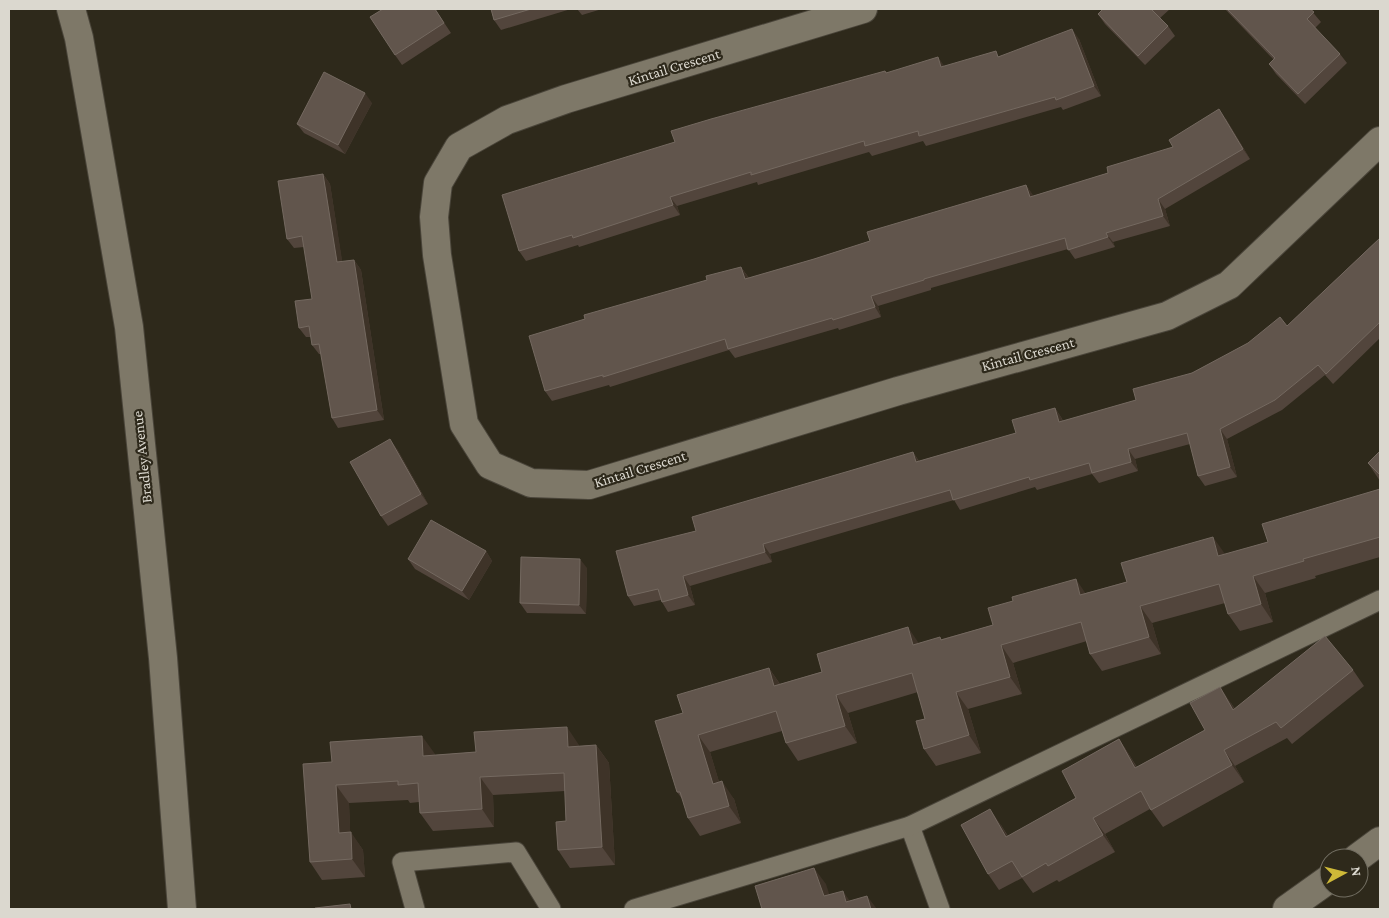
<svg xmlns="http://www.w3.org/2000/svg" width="1389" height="918" viewBox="0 0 1389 918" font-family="'Crimson Pro',serif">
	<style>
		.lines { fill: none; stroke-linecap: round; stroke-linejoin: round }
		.service-casing { stroke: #4a453a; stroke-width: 21 }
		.minor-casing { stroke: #4a453a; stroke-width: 30 }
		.tertiary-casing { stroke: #4a453a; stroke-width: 30 }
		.secondary-casing { stroke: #4a453a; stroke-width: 30 }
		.service { stroke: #7e7868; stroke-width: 19 }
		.minor { stroke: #7e7868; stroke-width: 28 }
		.tertiary { stroke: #7e7868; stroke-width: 28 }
		.secondary { stroke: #7e7868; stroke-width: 28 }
		.wall { fill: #52453c }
		.shaded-wall { fill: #3e3328 }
		.building { fill: #61554c; stroke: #746960 }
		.labels { text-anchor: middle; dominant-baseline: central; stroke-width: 4.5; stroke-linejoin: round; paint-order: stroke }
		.street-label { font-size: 15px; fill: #dbd8cf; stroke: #2e291b }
	</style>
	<rect width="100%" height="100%" fill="#2e291b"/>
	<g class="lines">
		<g class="service-casing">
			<g id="service">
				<path d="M910,826L940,909"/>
				<path d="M415,909L402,862L516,852L551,909"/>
				<path d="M634,909L910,826L1380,600"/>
			</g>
		</g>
		<g class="minor-casing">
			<path id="minor" d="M863,9L566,99L507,120L459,147L438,183L434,217L437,255L464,424L490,465L531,483L589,485L898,391L1167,316L1229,285L1380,141"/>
		</g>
		<g class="tertiary-casing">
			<g id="tertiary">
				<path d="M1357,858L1380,841"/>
				<path d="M1287,909L1329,879"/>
			</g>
		</g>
		<g class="secondary-casing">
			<path id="secondary" d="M71,9L79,38L129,327L163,658L182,909"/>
		</g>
		<use href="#service" class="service"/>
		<use href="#minor" class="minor"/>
		<use href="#tertiary" class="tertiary"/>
		<use href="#secondary" class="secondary"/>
	</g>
	<g class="wall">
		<path d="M435,9L451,33L402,65L395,55Z"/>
		<path d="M491,9H571L501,30L494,20Z"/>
		<path d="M577,9H602L582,15Z"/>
		<path d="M1103,9H1170L1160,18L1168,26L1175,36L1145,65L1105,24L1098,14Z"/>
		<path d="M1225,9H1310L1321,22L1315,28L1340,54L1347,63L1305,104L1276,74L1269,64L1274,60Z"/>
		<path d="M1079,39L1101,96L1063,110L1061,107L926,146L923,141L872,156L869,152L758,185L757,182L677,206L680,215L579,247L578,245L526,261L519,251L675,142L885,71L887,73L945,66L1000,56Z"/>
		<path d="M372,103L345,154L304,133L297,124Z"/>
		<path d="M1226,119L1250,159L1165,209L1170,226L1113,242L1115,247L1075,259L1068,249L931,288V290L878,306L881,317L839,330L838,328L735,358L729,350L610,387L609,385L552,401L545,391L585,319L707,280L741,267L749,278L814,259L870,241L1026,185L1033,196L1108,173L1173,147Z"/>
		<path d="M323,174L330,184L342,262L354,260L361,270L384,420L338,428L332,418L321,354H319L312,345L311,337H306L299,328L312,299L304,247L294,248L287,239Z"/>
		<path d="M1380,238V338L1333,384L1325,375L1282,410L1227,439L1237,477L1205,486L1198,476L1190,444L1135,459L1138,471L1099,483L1092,474L1037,490L1035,487L960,510L954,500L770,554L772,562L690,586L695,605L668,612L662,602L661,600L634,606L628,596L696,531L913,452L919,461L1016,433L1055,408L1061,417L1063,421L1136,400L1287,326Z"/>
		<path d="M397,449L428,504L388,526L381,516Z"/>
		<path d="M1380,451V481L1368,463Z"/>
		<path d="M1380,489V557L1315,576L1316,578L1265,593L1273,622L1240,631L1228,614L1225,603L1152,623L1161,654L1102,671L1090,654L1087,641L1013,663L1022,694L968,709L981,753L936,766L924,749L925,719L918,692L848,713L857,743L798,761L786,743L782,731L710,752L719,782L734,799L741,823L700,836L688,818L683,800L677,792L683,713L769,668L780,684L919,643L942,639L993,625L1086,593L1268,542Z"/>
		<path d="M486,551L492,561L469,600L415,569L408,559Z"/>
		<path d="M587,568L586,614L527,613L520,603Z"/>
		<path d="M1353,670L1364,686L1292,744L1287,738L1235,766L1244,782L1163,827L1150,809L1105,834L1115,852L1059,882L1057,880L1033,893L1022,878L999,890L988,874L1001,825L1008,836L1076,798L1119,739L1130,756L1137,767L1205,730L1231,703L1235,709Z"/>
		<path d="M579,745V746L596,745L609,763L615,865L570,868L558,850L566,821L565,791L493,795L494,827L433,831L420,813L419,802L410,803L408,800L349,803L350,832L363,850L365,877L322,880L310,862L332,762L435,754V755Z"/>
	</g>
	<g class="shaded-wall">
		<path d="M1072,29L1079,39L1101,96L1094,86Z"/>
		<path d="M938,57L945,67H941Z"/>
		<path d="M365,93L372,103L345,154L338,145Z"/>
		<path d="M1219,109L1226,119L1250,159L1243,149Z"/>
		<path d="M323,174L330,184L344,272L337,262Z"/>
		<path d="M1026,185L1033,195L1037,207L1030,197Z"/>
		<path d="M670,197L677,206L680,215L673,205Z"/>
		<path d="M1158,199L1165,209L1170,226L1163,216Z"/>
		<path d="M1106,233L1113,242L1115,247L1108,237Z"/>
		<path d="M354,260L361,270L384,420L377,410Z"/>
		<path d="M741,267L748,277L752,289L745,279Z"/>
		<path d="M871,296L878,306L881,317L875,307Z"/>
		<path d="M1055,408L1061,417L1066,432L1059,422Z"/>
		<path d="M1220,429L1227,439L1237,477L1230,467Z"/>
		<path d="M390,439L397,449L428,504L421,494Z"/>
		<path d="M1128,449L1135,459L1138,471L1131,462Z"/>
		<path d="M913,452L919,462H916Z"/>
		<path d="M1213,537L1225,554L1218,556Z"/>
		<path d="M763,544L770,554L772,562L765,552Z"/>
		<path d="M486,551L492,561L469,600L462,591Z"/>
		<path d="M580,559L587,568L586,614L579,605Z"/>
		<path d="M683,576L690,586L695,605L688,595Z"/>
		<path d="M1253,576L1265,593L1273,622L1261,604Z"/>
		<path d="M1076,579L1088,597L1080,595Z"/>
		<path d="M1140,606L1152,623L1161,654L1149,637Z"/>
		<path d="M908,627L920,645H913Z"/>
		<path d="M1001,645L1013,663L1022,694L1010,677Z"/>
		<path d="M769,668L781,686H774Z"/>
		<path d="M1220,687L1231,703L1244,726L1233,710Z"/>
		<path d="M956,692L968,709L981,753L969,735Z"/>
		<path d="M836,695L848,713L857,743L845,726Z"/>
		<path d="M567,727L579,745L580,765L568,747Z"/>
		<path d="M698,735L710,752L725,801L713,784Z"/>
		<path d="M422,736L435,754L436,774L423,756Z"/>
		<path d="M1119,739L1130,756L1146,784L1135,768Z"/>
		<path d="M596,745L609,763L615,865L602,847Z"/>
		<path d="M1224,750L1235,766L1244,782L1232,765Z"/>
		<path d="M480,777L493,795L494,827L482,809Z"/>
		<path d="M722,781L734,799L741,823L729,806Z"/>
		<path d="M336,785L349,803L351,851L339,833Z"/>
		<path d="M990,809L1001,825L1017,853L1006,837Z"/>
		<path d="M1093,818L1105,834L1115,852L1103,835Z"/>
		<path d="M351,832L363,850L365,877L352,859Z"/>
		<path d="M814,868L826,884L834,909L824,896Z"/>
		<path d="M843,891L854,907L846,902Z"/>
		<path d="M867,896L877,909H871Z"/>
	</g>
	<g class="building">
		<path d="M383,9H435L444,23L395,55L370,17Z"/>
		<path d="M491,9H531L494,20Z"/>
		<path d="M1103,9H1154L1152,10L1168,26L1138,56L1098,14Z"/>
		<path d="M1227,9H1310L1314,12L1307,19L1340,54L1298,94L1269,64L1275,58Z"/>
		<path d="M1072,29L1094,86L1056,100L1055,97L919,136L918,131L865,146L864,141L751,175V172L670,197L673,205L573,238L572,235L519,251L502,195L675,142L671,131L711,119L885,71L886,73L938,57L941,67L996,51L998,57Z"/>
		<path d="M324,72L365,93L338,145L297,124Z"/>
		<path d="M1219,109L1243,149L1158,199L1163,216L1106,233L1108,237L1068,250L1065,238L924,279V280L871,296L875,307L833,320L832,318L728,349L725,339L603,377V375L545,391L529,336L585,319L584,315L707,280L706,276L741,267L745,279L814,259L870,241L867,232L1026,185L1030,197L1108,173L1107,167L1173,147L1169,140Z"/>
		<path d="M323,174L337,262L354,260L377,410L332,418L319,344L312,345L309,326L299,328L295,301L312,299L302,236L287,239L278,181Z"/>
		<path d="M1380,238V322L1326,374L1318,365L1275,400L1220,429L1230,467L1198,476L1187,433L1128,449L1131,462L1092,473L1089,463L1030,480L1029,477L953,500L950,490L763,544L765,552L683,576L688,595L662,602L658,589L628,596L616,551L696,531L692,517L856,469L913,452L916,462L1016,433L1012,420L1055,408L1059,422L1136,400L1133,389L1192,373L1248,343L1280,317L1287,326Z"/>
		<path d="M390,439L421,494L381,516L350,462Z"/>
		<path d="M1380,451V475L1368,463Z"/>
		<path d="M1380,489V537L1303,559L1304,561L1253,576L1261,604L1228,614L1219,584L1140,606L1149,637L1090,654L1081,622L1001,645L1010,677L956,692L969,735L924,749L916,721L925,719L912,673L836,695L845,726L786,743L776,711L698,735L713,784L722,781L729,806L688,818L680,792H677L655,721L683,713L677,695L769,668L774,686L822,672L817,654L908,627L913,645L940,637L941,640L993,625L988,608L1013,601L1012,597L1076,579L1080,595L1127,582L1121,563L1213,537L1218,556L1268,542L1262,524Z"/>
		<path d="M431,520L486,551L462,591L408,559Z"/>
		<path d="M521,557L580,559L579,605L520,603Z"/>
		<path d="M1325,636L1353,670L1281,728L1276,722L1224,750L1232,765L1151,810L1141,791L1093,818L1103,835L1048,866L1046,863L1022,877L1012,861L988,874L961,825L990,809L1006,837L1076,798L1062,771L1119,739L1135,768L1205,730L1190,703L1220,687L1233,710Z"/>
		<path d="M567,727L568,747L596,745L602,847L558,850L556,822L566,821L564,773L480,777L482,809L420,813L418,783L398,785V781L336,785L339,833L351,832L352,859L310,862L303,764L332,762L330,742L422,736L423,756L476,752L474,732Z"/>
		<path d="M814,868L824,896L843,891L846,902L867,896L871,909H762L755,886Z"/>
		<path d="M350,904L351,909H315V908Z"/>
	</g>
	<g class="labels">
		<g class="street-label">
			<text transform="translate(674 67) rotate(-17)">Kintail Crescent</text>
			<text transform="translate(1028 354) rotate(-15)">Kintail Crescent</text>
			<text transform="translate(142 457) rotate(-96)">Bradley Avenue</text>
			<text transform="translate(640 469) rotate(-17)">Kintail Crescent</text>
		</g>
	</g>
	<rect width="1389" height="918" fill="none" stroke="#dbd8cf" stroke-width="20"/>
	<g transform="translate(1344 873) rotate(83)"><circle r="24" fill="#2e291b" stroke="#736f63"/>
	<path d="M0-4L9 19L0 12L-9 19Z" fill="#ceb938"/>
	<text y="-8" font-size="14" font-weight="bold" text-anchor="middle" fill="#dbd8cf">N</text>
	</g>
</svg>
